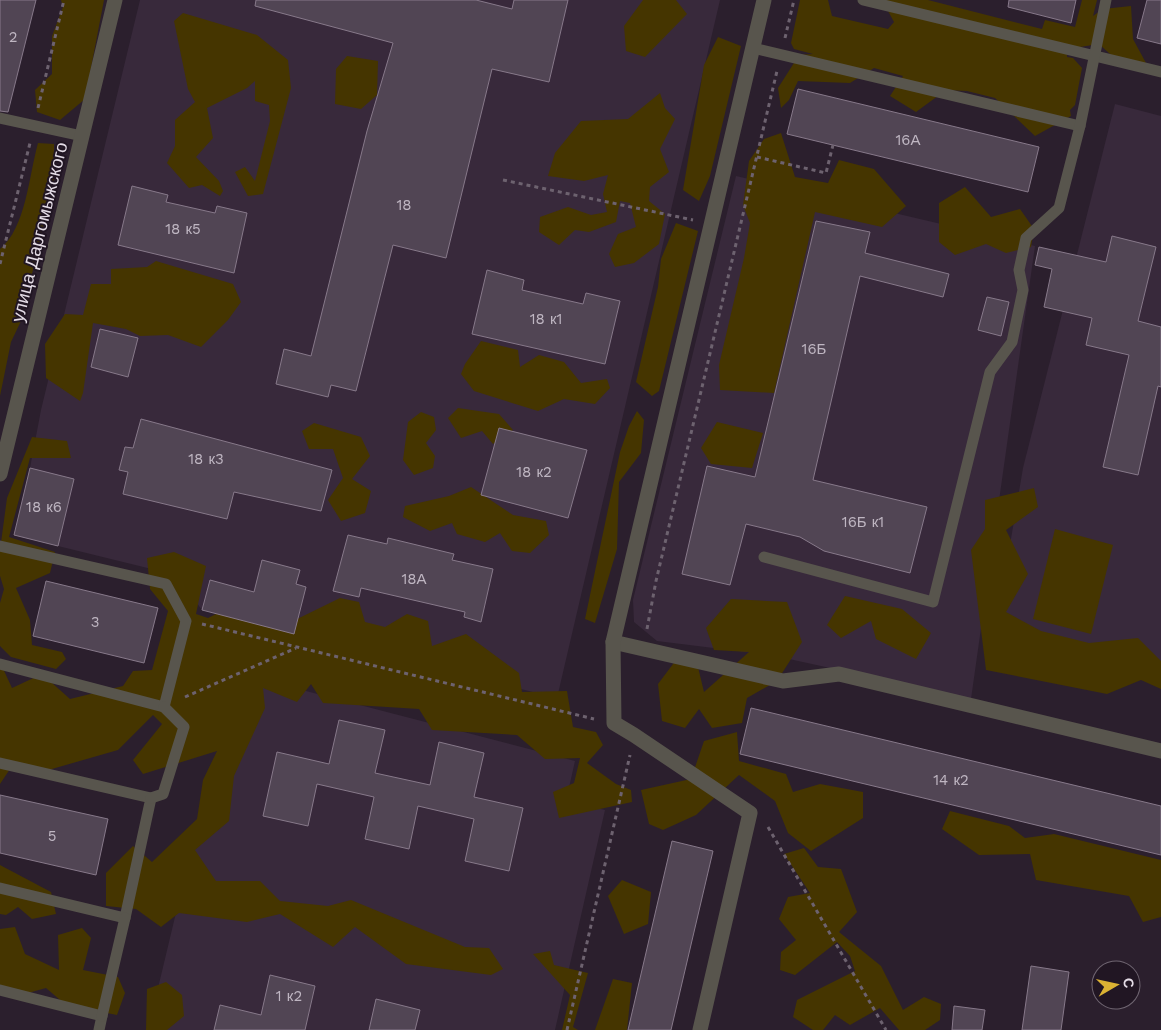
<svg xmlns="http://www.w3.org/2000/svg" width="1161" height="1030" viewBox="0 0 1161 1030" font-family="'Work Sans',sans-serif">
	<style>
		.built { fill: #38293b }
		.green { fill: #453500 }
		.building { fill: #514554; stroke: #87798a }
		.lines { fill: none; stroke-linecap: round; stroke-linejoin: round }
		.path { stroke: #6d626f; stroke-width: 3; stroke-dasharray: 4 4; stroke-linecap: butt }
		.lane { stroke: #58554d; stroke-width: 11 }
		.street { stroke: #58554d; stroke-width: 15 }
		.labels { text-anchor: middle; dominant-baseline: central; stroke-width: 4; stroke-linejoin: round; paint-order: stroke }
		.number-label { font-size: 15px; fill: #bfb6c2 }
		.street-label { font-size: 18px; fill: #e4dce6; stroke: #211623 }
	</style>
	<rect width="100%" height="100%" fill="#2b1f2d"/>
	<g class="built">
		<path d="M140,0H720L557,698L202,610L176,575L58,546L30,468L41,410Z"/>
		<path d="M1115,104L1161,116V679L994,639L1023,468Z"/>
		<path d="M736,176L1035,246L971,699L771,655L657,641L634,622L633,600Z"/>
		<path d="M241,674L575,761L566,801L605,810L555,1030H148L180,896Z"/>
	</g>
	<g class="green">
		<path d="M61,0H104L85,99L60,120L37,112L35,90L52,74V36L63,7Z"/>
		<path d="M643,0H676L687,14L645,57L626,51L624,26Z"/>
		<path d="M800,0H828L832,16L888,29L894,22L882,0H928L1042,29L1045,20L1075,27L1082,0H1097L1093,16L1103,9L1131,6L1133,39L1146,63H1120L1099,44L1067,49V57L1073,58L1082,68L1075,105L1070,110L1071,116L1035,136L995,98L967,91L946,90L916,112L890,96L903,76L874,68L850,83L798,81L789,100L781,108L778,88L799,55L813,54L794,49L791,43Z"/>
		<path d="M183,13L257,35L288,60L291,88L263,194L248,196L235,172L245,167L255,181L270,121L269,105L255,101V81L247,88L207,108L213,138L196,157L219,181L223,191L220,196L202,185L189,188L167,163L175,146V120L195,102L188,89L174,21Z"/>
		<path d="M718,37L741,46L710,176L699,201L683,190L704,65Z"/>
		<path d="M347,56L378,61L377,95L361,109L335,104L336,69Z"/>
		<path d="M660,93L665,108L675,119L660,149L669,172L650,187L649,201L665,214L659,244L634,263L615,267L609,254L618,234L636,227L630,203L620,201L616,222L589,232L575,230L559,245L539,232L540,217L568,207L591,215L607,212L603,194L608,175L584,181L548,176L555,153L581,121L628,119Z"/>
		<path d="M781,133L795,177L828,183L839,160L874,169L906,206L882,227L815,212L774,393L720,390L719,365L744,258L750,223L743,205L749,161L764,139Z"/>
		<path d="M38,143L54,144V180L21,321L11,342L0,396V249C26,228 29,175 38,143Z"/>
		<path d="M965,187L991,217L1020,209L1034,229L1031,247L1006,253L986,244L955,255L939,242V203Z"/>
		<path d="M676,223L698,231L659,391L652,396L636,382L658,287L661,259Z"/>
		<path d="M156,261L233,284L241,302L228,320L201,347L168,335L140,336L126,329L93,323L83,393L80,401L46,378L45,344L65,314L83,315L91,284H111V269L147,267Z"/>
		<path d="M481,341L518,350L520,367L539,355L564,362L581,383L607,379L610,388L595,404L564,399L538,411L474,391L461,374L465,364Z"/>
		<path d="M458,408L499,414L513,430L493,444L482,431L461,438L448,418Z"/>
		<path d="M637,411L644,420L641,453L619,482L617,549L595,623L585,619L620,452L629,426Z"/>
		<path d="M421,412L434,417L436,430L426,443L435,456L433,468L414,475L403,460L408,422Z"/>
		<path d="M717,422L763,433L752,468L711,464L701,448Z"/>
		<path d="M314,423L361,437L370,456L352,479L371,491L365,513L341,521L328,500L343,478L333,449H309L302,431Z"/>
		<path d="M32,437L67,441L71,458H30L9,537L55,552L50,573L16,588L30,620L32,645L62,652L66,659L56,669L11,657L0,646V603L4,589L0,576V550L7,498Z"/>
		<path d="M471,487L513,515L546,521L549,535L530,553L512,551L500,533L485,542L457,534L452,523L430,531L403,517L405,506L449,496Z"/>
		<path d="M1034,488L1038,507L1006,530L1028,574L1006,612L1041,631L1089,643L1138,638L1161,661V689L1141,680L1107,694L986,670L971,550L985,529V500Z"/>
		<path d="M1055,529L1113,545L1091,634L1033,619Z"/>
		<path d="M174,552L206,566L196,614L208,618L234,605L289,623L340,598L359,602L365,622L385,627L407,614L428,621L432,646L466,634L519,673L522,692L567,691L573,727L596,732L603,745L587,763L616,784L631,790L632,802L559,818L553,792L574,783L580,758L545,759L517,735L432,730L419,709L323,703L311,684L297,702L263,688L265,708L234,776L229,821L195,850L216,881H260L280,901L328,906L351,900L465,947L489,948L503,969L491,975L406,964L355,927L333,947L280,914L247,922L179,913L161,927L136,909L106,906V873L133,846L152,862L197,819L203,780L217,751L143,774L133,760L162,724L153,715L118,750L38,773L10,769L0,784V662L12,688L42,674L70,699L123,686L133,671L152,670L168,611L150,589L147,558Z"/>
		<path d="M845,596L902,609L931,633L916,659L876,639L871,621L841,638L827,625Z"/>
		<path d="M731,599L787,602L802,642L777,681L747,698L742,723L712,728L699,709L685,728L662,721L658,684L679,656L697,663L704,692L749,652L714,650L706,628Z"/>
		<path d="M737,732L739,761L786,774L793,792L820,784L863,792V818L811,851L788,833L775,801L739,775L696,815L663,830L649,824L641,790L691,779L704,741Z"/>
		<path d="M950,811L1009,826L1025,838L1054,834L1161,860V917L1143,922L1129,896L1036,880L1030,854L979,855L942,829Z"/>
		<path d="M804,848L818,867L841,869L857,912L839,932L881,966L903,1010L924,997L941,1004L940,1020L925,1030H899L880,1008L850,1025L835,1015L823,1030H813L793,1017L797,1000L855,971L850,956L837,942L795,975L780,970L781,952L796,940L779,919L788,897L810,893L784,854Z"/>
		<path d="M0,865L51,892L56,914L32,919L18,907L6,915L0,914Z"/>
		<path d="M622,880L651,892L648,924L624,934L608,896Z"/>
		<path d="M15,927L25,954L59,970L58,935L82,928L91,938L83,970L118,977L125,993L117,1015L66,1005L46,988L28,993L0,985V929Z"/>
		<path d="M550,951L554,965L588,973L573,1027L578,1030H562L570,995L533,954Z"/>
		<path d="M613,979L632,983L627,1030H595Z"/>
		<path d="M166,982L182,995L184,1016L167,1030H146L147,989Z"/>
	</g>
	<g class="building">
		<path d="M0,0H36L8,112L0,111Z"/>
		<path d="M256,0H476L512,9L514,0H568L549,82L492,69L446,258L393,245L356,391L331,385L328,397L276,384L284,349L311,356L367,131L393,43L255,6Z"/>
		<path d="M1009,0H1076L1071,23L1008,7Z"/>
		<path d="M1147,0H1161V44L1137,38Z"/>
		<path d="M798,89L1039,147L1028,192L787,134Z"/>
		<path d="M132,186L168,195L166,202L215,213L217,206L247,213L234,273L118,245Z"/>
		<path d="M816,221L870,232L865,253L949,274L943,297L860,276L813,480L927,507L910,573L824,551L800,537L746,524L730,585L682,574L707,466L755,477Z"/>
		<path d="M1112,236L1156,247L1138,321L1161,327V387L1158,386L1138,475L1103,467L1129,355L1086,345L1092,318L1044,307L1052,269L1035,265L1039,247L1106,262Z"/>
		<path d="M487,270L524,280L522,290L583,304L586,293L620,301L605,364L472,334Z"/>
		<path d="M987,297L1009,302L1001,336L978,330Z"/>
		<path d="M100,329L138,338L128,377L91,367Z"/>
		<path d="M141,419L332,470L321,511L234,492L227,519L123,494L128,472L119,470L125,447L133,448Z"/>
		<path d="M499,428L587,450L568,518L481,495Z"/>
		<path d="M30,468L74,479L58,546L14,535Z"/>
		<path d="M348,535L387,544L388,538L454,554L452,560L493,569L481,622L464,617L465,612L361,588L359,597L333,591Z"/>
		<path d="M262,560L300,570L296,584L306,587L294,634L202,610L210,580L254,592Z"/>
		<path d="M46,581L158,608L144,663L33,636Z"/>
		<path d="M751,708L1161,806V855L740,754Z"/>
		<path d="M339,720L385,730L375,773L430,785L439,742L484,753L474,797L523,808L509,871L465,861L474,819L418,806L409,849L365,839L374,797L317,784L308,826L263,816L277,752L329,764Z"/>
		<path d="M0,795L108,819L96,875L0,853Z"/>
		<path d="M672,841L713,851L671,1030H628Z"/>
		<path d="M1031,966L1069,972L1061,1030H1022Z"/>
		<path d="M270,975L315,986L305,1030H214L220,1005L261,1015Z"/>
		<path d="M376,999L420,1010L415,1030H369Z"/>
		<path d="M954,1006L985,1010L982,1030H952Z"/>
	</g>
	<g class="lines">
		<g class="path">
			<path d="M785,38L794,0"/>
			<path d="M38,108L64,0"/>
			<path d="M757,157L826,173L833,145"/>
			<path d="M503,180L693,220"/>
			<path d="M0,264L30,143"/>
			<path d="M202,624L594,719"/>
			<path d="M647,629L656,581L777,71"/>
			<path d="M185,697L296,648"/>
			<path d="M768,827L886,1030"/>
			<path d="M567,1030L630,755"/>
		</g>
		<g class="lane">
			<path d="M863,0L1161,72"/>
			<path d="M753,48L1080,126"/>
			<path d="M0,118L82,136"/>
			<path d="M0,546L166,584L186,621L164,707L0,664"/>
			<path d="M764,557L933,602L990,372L1012,342L1023,290L1019,270L1026,238L1059,208L1080,126L1106,0"/>
			<path d="M0,763L151,798L125,918L0,888"/>
			<path d="M151,798L163,794L184,727L164,707"/>
			<path d="M0,990L102,1016L99,1030"/>
			<path d="M102,1016L125,918"/>
		</g>
		<g class="street">
			<path d="M0,474L115,0"/>
			<path d="M613,642L783,681L839,674L1161,751"/>
			<path d="M700,1030L750,813L634,735L614,723L613,642L764,0"/>
		</g>
	</g>
	<g class="labels">
		<g class="number-label">
			<text x="13" y="37">2</text>
			<text x="908" y="140">16А</text>
			<text x="404" y="205">18</text>
			<text x="183" y="229">18 к5</text>
			<text x="546" y="319">18 к1</text>
			<text x="814" y="349">16Б</text>
			<text x="206" y="459">18 к3</text>
			<text x="534" y="472">18 к2</text>
			<text x="44" y="507">18 к6</text>
			<text x="863" y="522">16Б к1</text>
			<text x="414" y="579">18А</text>
			<text x="95" y="622">3</text>
			<text x="951" y="780">14 к2</text>
			<text x="52" y="836">5</text>
			<text x="289" y="996">1 к2</text>
		</g>
		<g class="street-label">
			<text transform="translate(39 232) rotate(-76)">улица Даргомыжского</text>
		</g>
	</g>
	<g transform="translate(1116 985) rotate(81)"><circle r="24" fill="#211623" stroke="#6f6571"/>
	<path d="M0-4L9 19L0 12L-9 19Z" fill="#dbb233"/>
	<text y="-8" font-size="14" font-weight="bold" text-anchor="middle" fill="#e4dce6">С</text>
	</g>
</svg>
